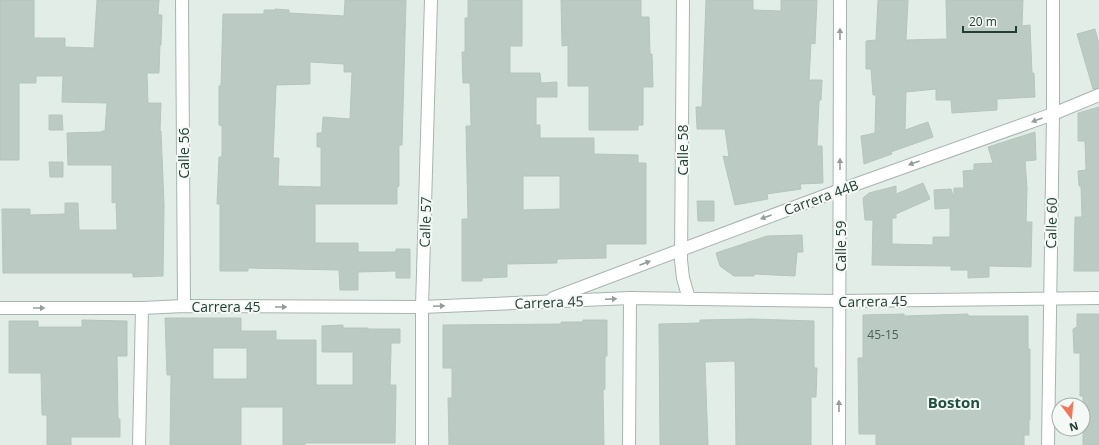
<svg xmlns="http://www.w3.org/2000/svg" width="1099" height="445" viewBox="0 0 1099 445" font-family="'Open Sans',sans-serif">
	<style>
		.building { fill: #bbcac3; stroke: #b5c6be; fill-rule: evenodd }
		.lines { fill: none; stroke-linecap: round; stroke-linejoin: round }
		.street-casing { stroke: #a6b5ae; stroke-width: 14 }
		.street { stroke: #fff; stroke-width: 12 }
		.oneway { fill: #919e9a }
		.labels { text-anchor: middle; dominant-baseline: central; stroke-width: 4; stroke-linejoin: round; paint-order: stroke }
		.number-label { font-size: 12px; fill: #496158 }
		.street-label { font-size: 14px; fill: #233e34; stroke: #f4f9f6 }
		.neighbourhood-label { font-size: 15px; font-weight: bold; fill: #1f5040; stroke: #f4f9f6 }
	</style>
	<rect width="100%" height="100%" fill="#e3ede8"/>
	<g class="building">
		<path d="M0,0H34V38H65V47L94,48L97,0H159L158,15H162L161,45H160L159,73H147L148,103H161L160,131H161L164,205L163,276L133,277V273H3L2,209H30V215L65,214V203H78L79,230H117L116,202L112,203V165H68L67,133L102,132V131H105L107,103L62,102L63,76H36V83H19V160H0Z"/>
		<path d="M345,0H406L402,145H399V186L397,187V204H315V243H358V252H396V249H410V278H396V271L358,272V290H340L339,270L248,268V271H220V204H217L219,157H222V126L219,125V86H221L223,14H264V10H275V9L289,10V13L344,16ZM310,62L344,64V72H352L350,119L323,117L322,133H317V147H321V187L278,186L279,158H273L276,85L310,84Z"/>
		<path d="M468,0H522V46H510V73H540L541,83L557,82V97H536V125H540V138H594V154L638,155V163H646V244H606V258L557,259V263L507,264V277L482,278V281H462V219H468L466,126H471L470,83H463L462,52H465V18H468ZM523,176H560V209L523,210Z"/>
		<path d="M561,0H641V17H649L650,54H652L653,87H643V125H638V130H589V86H568V45L562,46Z"/>
		<path d="M706,0H753V10L781,11V0H817L815,44L811,43L809,80H822L821,100H819L817,146H822L823,183L800,184L801,189L767,194L768,199L735,205L723,156L729,157L725,129H697L696,107H702Z"/>
		<path d="M878,0H908L906,40L947,39L946,0H1023L1022,26L1030,25L1032,73H1034L1035,97L997,99V110L952,113L951,100H936V89L906,92L905,130L928,122L933,137L891,152L892,154L864,164L861,136L875,133L876,95H873L871,69H866V41L876,40Z"/>
		<path d="M1095,29L1099,44V88L1093,89L1077,34Z"/>
		<path d="M1099,107V271H1074L1075,217H1082L1081,186H1079L1078,171L1086,170L1085,141H1078V113Z"/>
		<path d="M49,115H62L63,130H49Z"/>
		<path d="M1035,132L1036,160L1025,161L1027,188L1026,222H1032L1031,267L989,266V277L968,278V270H951V266L872,265L873,220H865L863,198L869,193L896,186V194L923,183L930,199L896,214V218H892V244L933,245V237H950V208L935,209L934,190L951,189L954,198V188H964L963,171L974,170V164L993,163L988,147Z"/>
		<path d="M49,162H63V177H50Z"/>
		<path d="M697,201H714V221H698Z"/>
		<path d="M802,235L803,252H797L795,276L754,274V276H734L720,266L716,253L767,236Z"/>
		<path d="M904,314V316L968,314V316H1028V349H1030V420H1029V435H1024V445H876V434H859L858,358H863V315Z"/>
		<path d="M1077,314H1099V445H1083V396H1080V353H1074L1073,329L1077,327Z"/>
		<path d="M165,318H241V331H276V340H316V385H353V352H322V326L343,325V328H368V329H400V343H391V351L390,385H396L395,443H305V445H283V407H241V445H170L171,375H167ZM213,348H247V379H213Z"/>
		<path d="M752,319L814,321V368H817L816,397H811V445H736L735,361L705,362L708,445H660L659,324L700,323V320Z"/>
		<path d="M82,320L127,321V356H117L118,419H120V437H71V445H47V415H42L41,373H9V321H38V327H82Z"/>
		<path d="M583,320H607V356H605V389L603,390L604,445H449L448,398H452V368H443V325L561,324V322H583Z"/>
	</g>
	<g class="lines">
		<g class="street-casing">
			<g id="street">
				<path d="M182,0L184,306"/>
				<path d="M683,0L681,260L683,278L689,299"/>
				<path d="M553,298L840,190L1053,114L1099,95"/>
				<path d="M0,308H142L184,306L422,307L630,298L840,301L1099,298"/>
				<path d="M139,445L142,308"/>
				<path d="M422,445V307L431,0"/>
				<path d="M629,445L630,298"/>
				<path d="M839,445L840,0"/>
				<path d="M1048,445L1053,114V0"/>
			</g>
		</g>
		<use href="#street" class="street"/>
	</g>
	<defs><path id="oneway-solid" d="M-6-.8H1V-3.2L6.5 0L1 3.2V.8H-6Z"/></defs>
	<g class="oneway">
		<use href="#oneway-solid" transform="translate(840 34) rotate(-90)"/>
		<use href="#oneway-solid" transform="translate(1037 120) rotate(160)"/>
		<use href="#oneway-solid" transform="translate(914 163) rotate(160)"/>
		<use href="#oneway-solid" transform="translate(840 164) rotate(-90)"/>
		<use href="#oneway-solid" transform="translate(766 217) rotate(160)"/>
		<use href="#oneway-solid" transform="translate(645 263) rotate(-21)"/>
		<use href="#oneway-solid" transform="translate(611 299) rotate(-2)"/>
		<use href="#oneway-solid" transform="translate(439 306) rotate(-3)"/>
		<use href="#oneway-solid" transform="translate(281 307)"/>
		<use href="#oneway-solid" transform="translate(39 308)"/>
		<use href="#oneway-solid" transform="translate(839 406) rotate(-90)"/>
	</g>
	<g class="labels">
		<g class="number-label">
			<text x="883" y="334">45-15</text>
		</g>
		<g class="street-label">
			<text transform="translate(682 150) rotate(-90)">Calle 58</text>
			<text transform="translate(183 153) rotate(-90)">Calle 56</text>
			<text transform="translate(821 197) rotate(-20)">Carrera 44B</text>
			<text transform="translate(425 222) rotate(-88)">Calle 57</text>
			<text transform="translate(1051 223) rotate(-89)">Calle 60</text>
			<text transform="translate(840 246) rotate(-90)">Calle 59</text>
			<text transform="translate(873 301) rotate(-1)">Carrera 45</text>
			<text transform="translate(549 302) rotate(-2)">Carrera 45</text>
			<text x="226" y="306">Carrera 45</text>
		</g>
		<g class="neighbourhood-label">
			<text x="954" y="402">Boston</text>
		</g>
	</g>
	<g transform="translate(1071 417) rotate(164)"><circle r="19" fill="#f4f9f6" stroke="#a0aea8"/>
	<path d="M0-3L7 15L0 10L-7 15Z" fill="#f0765e"/>
	<text y="-6" font-size="11" font-weight="bold" text-anchor="middle" fill="#233e34">N</text>
	</g>
	<path d="M963 26v6h53v-6" fill="none" stroke="#233e34" stroke-width="2"/>
	<text x="969" y="26" font-size="12" fill="#233e34" stroke="#f4f9f6" stroke-width="3" paint-order="stroke">20 m</text>
</svg>
